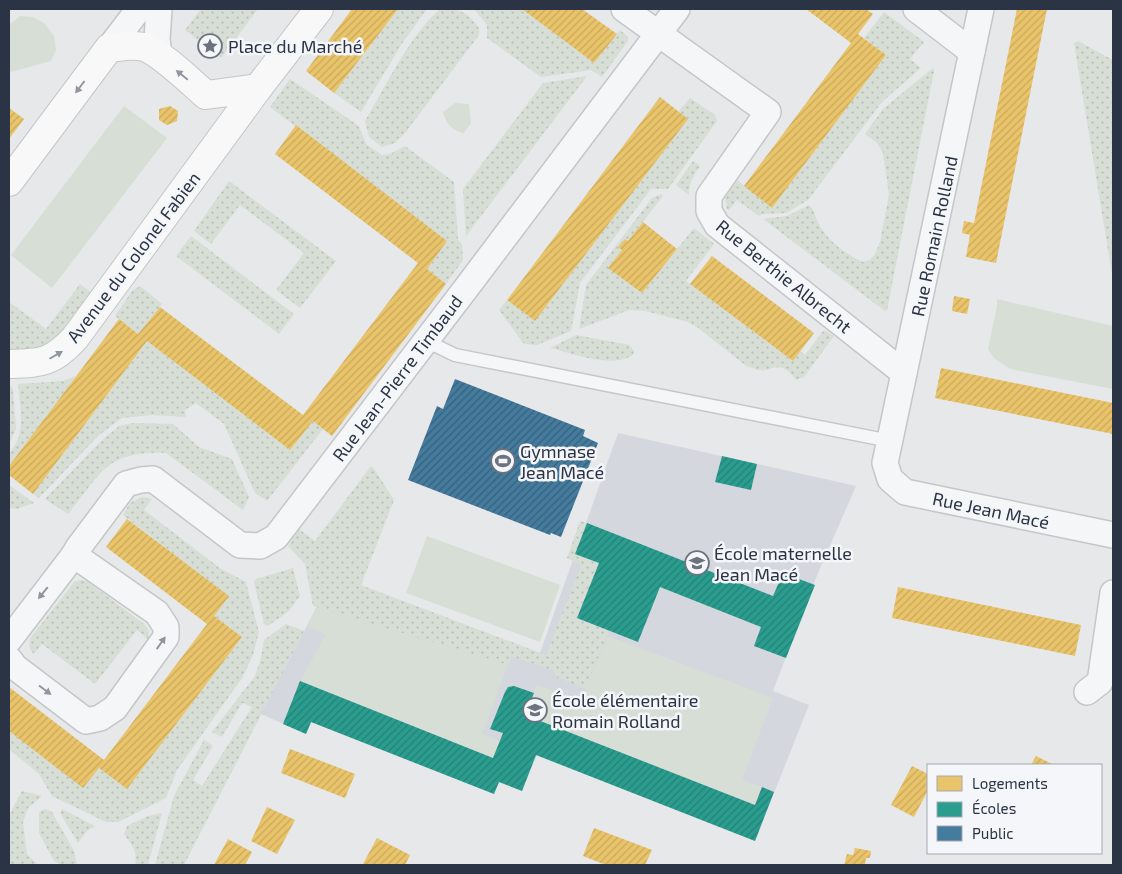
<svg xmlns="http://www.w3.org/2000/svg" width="1122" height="874" viewBox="0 0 1122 874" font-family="'Exo 2',sans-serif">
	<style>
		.built { fill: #d4d7dd }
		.grass { fill: url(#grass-dots) }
		.park { fill: #d6ded6 }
		.homes { fill: url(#homes-hatch) }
		.schools { fill: url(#schools-hatch) }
		.public { fill: url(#public-hatch) }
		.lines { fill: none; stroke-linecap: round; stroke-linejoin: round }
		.lane-casing { stroke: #c4c6c8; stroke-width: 15 }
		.street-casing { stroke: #c4c6c8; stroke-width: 28 }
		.secondary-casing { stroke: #c4c6c8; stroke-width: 30 }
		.lane { stroke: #f5f6f7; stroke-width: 12 }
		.street { stroke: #f5f6f7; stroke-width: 25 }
		.secondary { stroke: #f8f8f8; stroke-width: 28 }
		.oneway { fill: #92969e }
		.oneway2 { fill: #90959e }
		.labels { text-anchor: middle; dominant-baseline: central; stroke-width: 5; stroke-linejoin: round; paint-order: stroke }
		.poi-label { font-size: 18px; fill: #2b3445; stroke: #f4f6f9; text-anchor: start }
		.street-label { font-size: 18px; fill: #2b3445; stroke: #f4f6f9 }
	</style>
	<defs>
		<pattern id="grass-dots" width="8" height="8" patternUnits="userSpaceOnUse" patternTransform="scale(1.25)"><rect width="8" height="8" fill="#d6ded6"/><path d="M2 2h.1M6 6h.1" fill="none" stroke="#b8bfb9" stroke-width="1.8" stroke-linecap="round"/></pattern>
		<pattern id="homes-hatch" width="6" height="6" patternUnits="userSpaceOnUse" patternTransform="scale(1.25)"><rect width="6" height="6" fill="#e9c46a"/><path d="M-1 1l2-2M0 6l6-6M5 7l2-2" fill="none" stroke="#c8a95d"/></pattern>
		<pattern id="schools-hatch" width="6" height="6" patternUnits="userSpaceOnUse" patternTransform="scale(1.25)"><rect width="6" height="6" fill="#2a9d8f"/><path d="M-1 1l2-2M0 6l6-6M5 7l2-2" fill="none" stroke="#248177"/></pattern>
		<pattern id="public-hatch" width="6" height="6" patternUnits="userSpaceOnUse" patternTransform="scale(1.25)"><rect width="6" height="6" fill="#457b9d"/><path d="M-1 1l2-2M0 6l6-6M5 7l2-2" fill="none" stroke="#37607b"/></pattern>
	</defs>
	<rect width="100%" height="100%" fill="#e6e8ea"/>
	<path class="built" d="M618,433L856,486L818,573L773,691L809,705L755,841L537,755L522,791L499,782L494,794L312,722L306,734L261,714L327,587L536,664Z"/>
	<g class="grass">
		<path d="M201,9H258L221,58L185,30Z"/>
		<path d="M398,9H427L401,45L361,112L334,93Z"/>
		<path d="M440,9C461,9 466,11 479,28V35L405,133L395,143L382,147L369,137L365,121C386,86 410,35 440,9Z"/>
		<path d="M474,9H522L594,63L620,30L627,36L628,41L602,77L591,70L541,77L487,38V25Z"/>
		<path d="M884,12L924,42L910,59L921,68L882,102L808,200L786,213L762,214L759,216L737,200L729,210L727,209L725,198L737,180L772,208L886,55L864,38Z"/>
		<path d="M1078,41L1113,60V280L1074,43Z"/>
		<path d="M933,68L934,71L887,310L885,311L763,219L787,216L809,205C816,211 815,219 820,226C829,242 847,255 863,262L870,260L875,254L880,242L889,195L883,153L877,143L865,134L883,109Z"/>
		<path d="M587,76L466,236L463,189L543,83Z"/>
		<path d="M290,79L359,126L366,144L382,155L390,154L405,146L454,182L458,240L462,244L463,260L446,284L427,269L447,241L270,107Z"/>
		<path d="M690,98L715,115L717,121L668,189H651L580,283L571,331L537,345L524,344L499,310L507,300L535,321L687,119L678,112Z"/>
		<path d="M693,161L700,166C694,176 688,183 689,195L676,185Z"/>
		<path d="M229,181L336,261L300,308L276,290L304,253L240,205L211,244L194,231Z"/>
		<path d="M661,194L663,196L628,241L625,239L618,247L622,250L609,267L642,293L694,228L714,244L686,281L793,361L800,351L805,355L824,330L834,336L804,377L796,380C790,372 784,365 772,368C768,369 765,371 760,370C755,370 750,367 745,365L697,327L688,322L645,311L629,310L579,329L586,285L652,198Z"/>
		<path d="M191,236L294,314L279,334L176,256Z"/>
		<path d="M80,284L98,298L48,347L9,353V302L46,329Z"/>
		<path d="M140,286L162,304L138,334L115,316L132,291Z"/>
		<path d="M576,335L630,345L634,352L632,356C607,368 576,354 550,348Z"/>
		<path d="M147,341L290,450L313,421L323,429L267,501L255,493L224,424L196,403L185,410L186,417L152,415L122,418L98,436L39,498L33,494Z"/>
		<path d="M76,376L9,466V453C27,435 20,408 18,384L63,381Z"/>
		<path d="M9,385L13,389L16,429L9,444Z"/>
		<path d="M133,423L173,424L199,447L232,459L249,497L243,510L166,453C105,451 102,473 68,514L45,499L101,441L119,426Z"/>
		<path d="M371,466L375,470L394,500L361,585L546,655L581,565L567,558L580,521L587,523L575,554L599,563L577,618L609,631L586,687L583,688L556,677L553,670L512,657L508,665L313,606L305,564L288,546L299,529L315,541Z"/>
		<path d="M9,485L34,503L17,509L9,508Z"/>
		<path d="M142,497L152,499L144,510L221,569L246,582L259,632L253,655L242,678L177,770L166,798L118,822H106L52,796L39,774L9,749V731L83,787L99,768L127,789L242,637L214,616L228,596L123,515L130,503Z"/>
		<path d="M293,568L300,596L289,611L268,626L264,624L254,582L256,579Z"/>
		<path d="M81,580L87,581L145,625L149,632L148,639L137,630L95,684L42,644L34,654C28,649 29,643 31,637L75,581Z"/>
		<path d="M286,624L304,631L184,865H155L174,796L204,740L213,746L193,780L202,786L252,707L242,703L222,737L212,732L255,676L261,658L264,640Z"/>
		<path d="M22,791L42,796L28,808L23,822L27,854L38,865H9V815Z"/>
		<path d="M45,809L52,812L74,851L77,865H61L54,861L39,833V812Z"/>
		<path d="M62,809L95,826L87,831L78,843L60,813Z"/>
		<path d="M162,813L148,865H135C138,852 132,845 124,834L127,826L148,816Z"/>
	</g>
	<g class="park">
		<path d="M20,16L33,17L44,23L54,36L56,50L51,61L11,72L9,70V25Z"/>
		<path d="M455,103L469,104L471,123L464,133C453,131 446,124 443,112Z"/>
		<path d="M124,106L167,138L52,288L11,255Z"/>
		<path d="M997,299L1113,326V389L1010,369L994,358L988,349L997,306Z"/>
		<path d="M427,536L560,585L540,642L406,593Z"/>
		<path d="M317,607L508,665L482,734L500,741L493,758L300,681L326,634L307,627Z"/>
		<path d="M608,636L773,698L742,780L762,787L755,805L525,715L536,685L584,701L586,687Z"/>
	</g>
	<g class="homes">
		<path d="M352,9H398L334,93L306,71Z"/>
		<path d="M522,9H582L617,34L594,63Z"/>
		<path d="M806,9H866L873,14L858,34L886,55L772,208L744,186L851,43Z"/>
		<path d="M1017,9H1047L996,263L966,257L970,235L962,233L964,221L974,223Z"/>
		<path d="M660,97L688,119L535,321L507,300Z"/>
		<path d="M170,106L178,111L177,121L167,125L159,120V109Z"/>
		<path d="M9,108L24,119L9,139Z"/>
		<path d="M296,125L447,241L427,269L446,284L332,436L313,421L290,450L147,341L33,494L9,475V466L119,319L138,334L160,307L303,415L418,263L275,154Z"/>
		<path d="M643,222L677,249L642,293L608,268L622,250L618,247L625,239L628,241Z"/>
		<path d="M712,256L814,333L793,361L690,284Z"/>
		<path d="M954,296L970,299L967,314L952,311Z"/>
		<path d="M941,368L1113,403V434L935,398Z"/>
		<path d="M127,519L229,596L214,616L242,637L127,789L99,768L83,788L9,731V687L104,760L207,624L106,547Z"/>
		<path d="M898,587L1081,625L1075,656L892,618Z"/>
		<path d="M290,749L355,774L345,798L281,773Z"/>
		<path d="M1036,756L1054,765H1031Z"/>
		<path d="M912,766L928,774V790L914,817L891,805Z"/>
		<path d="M267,807L295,820L277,854L251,841Z"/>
		<path d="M594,828L652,850L645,865H606L583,856Z"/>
		<path d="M377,838L410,855L405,865L363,864Z"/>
		<path d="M228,839L252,852L245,865H214Z"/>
		<path d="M855,848L871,851L870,858H866L865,865H844L847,854L853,855Z"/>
	</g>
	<g class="schools">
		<path d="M722,456L757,464L751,490L715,482Z"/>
		<path d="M587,523L773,596L783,573L815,585L786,658L754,646L761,627L660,587L638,642L577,618L599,563L575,554Z"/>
		<path d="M300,681L493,758L503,733L490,729L505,692L508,687L514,686L534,693L525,715L755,805L762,787L774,792L755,841L536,755L522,791L499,782L494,794L311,722L306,734L283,724Z"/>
	</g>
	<path class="public" d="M455,379L585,430L583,436L598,443L561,537L551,533L550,535L408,480L437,406L443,409Z"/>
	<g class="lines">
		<g class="lane-casing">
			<path id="lane" d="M426,341L455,355L890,441"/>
		</g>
		<g class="street-casing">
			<g id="street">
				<path d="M159,9L157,39L159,56"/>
				<path d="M624,9L768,112L709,196V211L717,225L904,373"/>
				<path d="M916,9L972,52"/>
				<path d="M981,9L885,463L890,479L905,492L1113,535"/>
				<path d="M109,48L139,9"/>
				<path d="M9,640L74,555L78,548L126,484L141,480L153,479L240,545L260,546L276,537L467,287L677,9"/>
				<path d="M9,659L15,667L86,721L100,718L115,708L166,637V627L157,613L74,555"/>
				<path d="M1087,692L1100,682L1113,593"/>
			</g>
		</g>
		<g class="secondary-casing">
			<g id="secondary">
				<path d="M9,182L109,48C120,47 133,44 144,47C160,52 192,83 206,95L258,88"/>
				<path d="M9,364C42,363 52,363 75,338L258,88L319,9"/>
			</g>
		</g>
		<use href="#lane" class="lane"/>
		<use href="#street" class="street"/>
		<use href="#secondary" class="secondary"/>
	</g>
	<defs><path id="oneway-solid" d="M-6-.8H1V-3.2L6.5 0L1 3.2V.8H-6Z" transform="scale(1.25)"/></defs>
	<g class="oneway">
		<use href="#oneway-solid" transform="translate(182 75) rotate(-141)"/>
		<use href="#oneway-solid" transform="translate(80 87) rotate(127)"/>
		<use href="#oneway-solid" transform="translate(56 355) rotate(-30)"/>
	</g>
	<g class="oneway2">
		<use href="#oneway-solid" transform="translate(43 593) rotate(129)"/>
		<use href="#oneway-solid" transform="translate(161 643) rotate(-55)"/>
		<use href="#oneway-solid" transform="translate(45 690) rotate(37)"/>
	</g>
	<defs>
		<g id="sight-ring" transform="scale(1.25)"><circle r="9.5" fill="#f4f6f9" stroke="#6c737f" stroke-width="1.5"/><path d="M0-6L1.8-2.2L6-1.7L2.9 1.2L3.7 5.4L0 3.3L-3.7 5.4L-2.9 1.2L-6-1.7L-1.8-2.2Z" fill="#6c737f"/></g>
		<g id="stadium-ring" transform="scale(1.25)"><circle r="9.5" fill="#f4f6f9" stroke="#6c737f" stroke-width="1.5"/><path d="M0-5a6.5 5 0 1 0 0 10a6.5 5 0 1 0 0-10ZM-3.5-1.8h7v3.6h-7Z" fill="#6c737f"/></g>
		<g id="school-ring" transform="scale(1.25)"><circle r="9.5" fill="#f4f6f9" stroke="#6c737f" stroke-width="1.5"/><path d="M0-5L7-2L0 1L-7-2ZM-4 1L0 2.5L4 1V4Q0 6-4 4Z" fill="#6c737f"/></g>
	</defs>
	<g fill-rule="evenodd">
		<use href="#sight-ring" x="210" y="46"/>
		<use href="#stadium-ring" x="503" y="461"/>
		<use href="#school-ring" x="697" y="563"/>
		<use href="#school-ring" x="535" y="710"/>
	</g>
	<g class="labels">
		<g class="poi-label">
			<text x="228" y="46">Place du Marché</text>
			<text x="520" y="451">Gymnase<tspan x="520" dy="21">Jean Macé</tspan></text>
			<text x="714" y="553">École maternelle<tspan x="714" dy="21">Jean Macé</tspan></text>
			<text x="552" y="700">École élémentaire<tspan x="552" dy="21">Romain Rolland</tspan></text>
		</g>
		<g class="street-label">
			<text transform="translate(934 236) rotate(-78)">Rue Romain Rolland</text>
			<text transform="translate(133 257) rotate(-53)">Avenue du Colonel Fabien</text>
			<text transform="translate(784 276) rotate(39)">Rue Berthie Albrecht</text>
			<text transform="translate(397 378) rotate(-53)">Rue Jean-Pierre Timbaud</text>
			<text transform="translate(991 510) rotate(12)">Rue Jean Macé</text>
		</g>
	</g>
	<rect width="1122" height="874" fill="none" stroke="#2b3445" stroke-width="20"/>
	<rect x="927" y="764" width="175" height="90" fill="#f4f6f9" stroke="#a4a8b1"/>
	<rect x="937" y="776" width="25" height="15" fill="#e9c46a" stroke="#a4a8b1"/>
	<text x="972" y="789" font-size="15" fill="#2b3445">Logements</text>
	<rect x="937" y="802" width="25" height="15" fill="#2a9d8f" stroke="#a4a8b1"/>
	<text x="972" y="814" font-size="15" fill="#2b3445">Écoles</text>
	<rect x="937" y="826" width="25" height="15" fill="#457b9d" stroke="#a4a8b1"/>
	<text x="972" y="839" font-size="15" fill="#2b3445">Public</text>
</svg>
